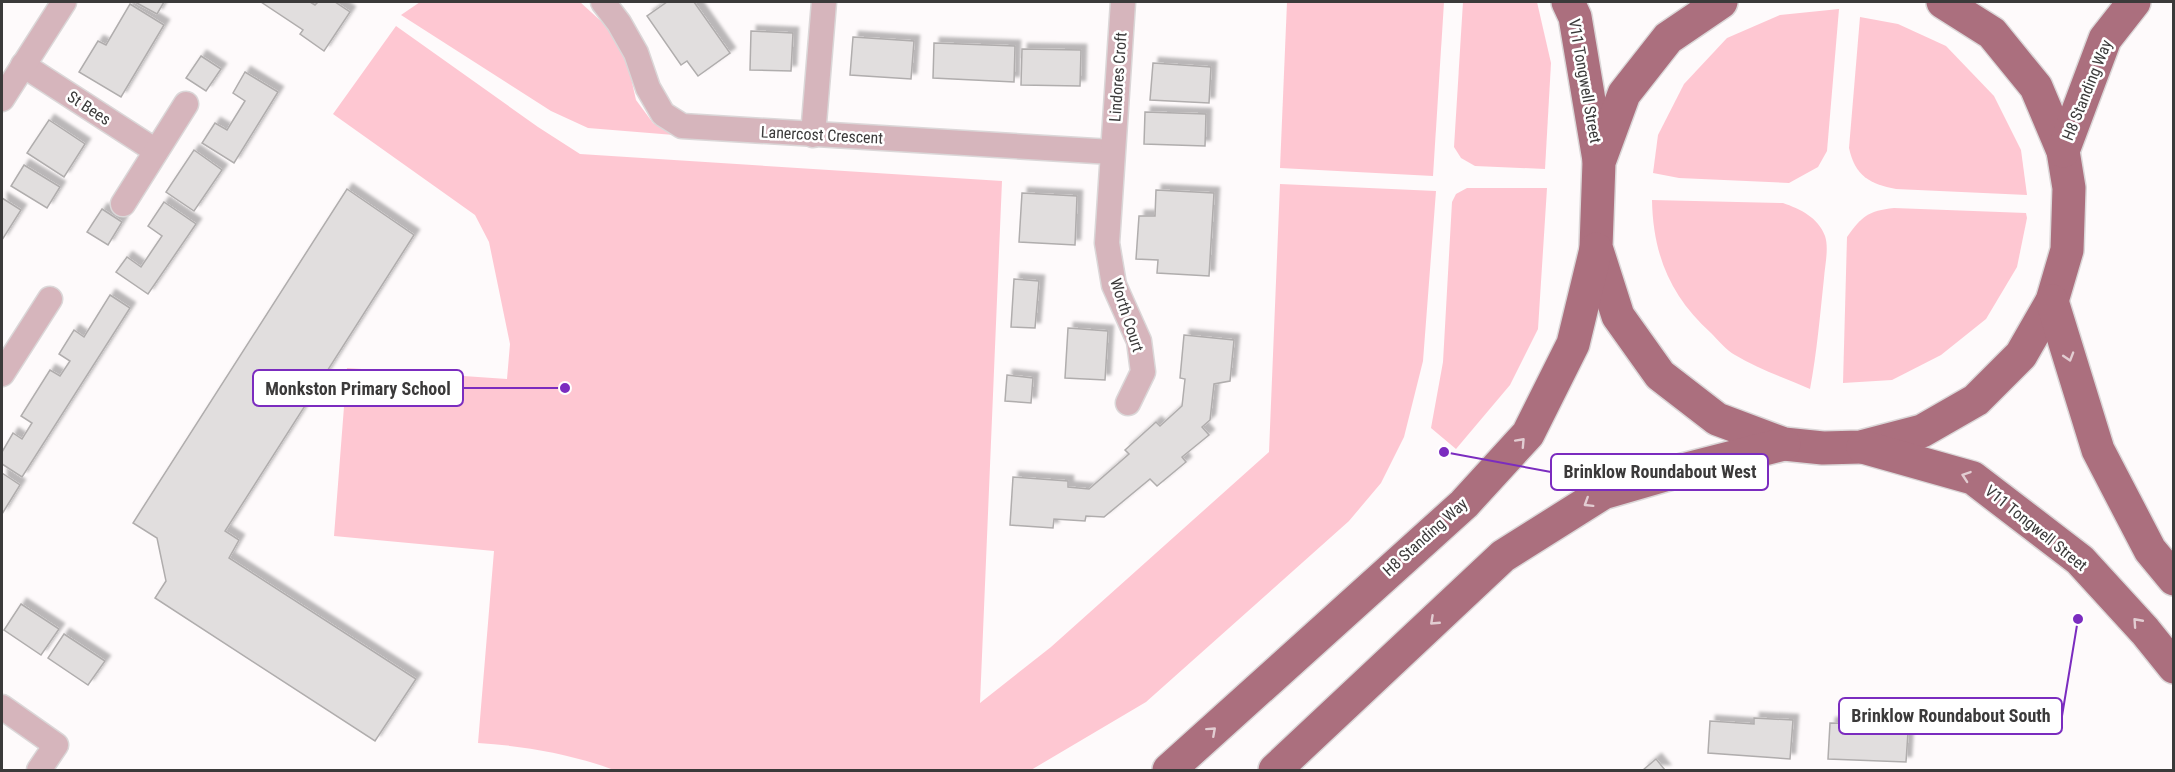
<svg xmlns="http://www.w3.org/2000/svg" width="2175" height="772" viewBox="0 0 2175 772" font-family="'Roboto Condensed',sans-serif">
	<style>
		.green { fill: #fec7d2 }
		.building { fill: #e1dede; stroke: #b0adad; stroke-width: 1.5; filter: url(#shadow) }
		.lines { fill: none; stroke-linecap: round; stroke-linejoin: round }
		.minor-casing { stroke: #dbd7d8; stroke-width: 27 }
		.trunk-casing { stroke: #dbd7d8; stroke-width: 36 }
		.minor { stroke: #d6b5bc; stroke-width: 24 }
		.trunk { stroke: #ab6f7e; stroke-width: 33 }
		.oneway { stroke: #e2cdd2 }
		.labels { text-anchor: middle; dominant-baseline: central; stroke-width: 5; stroke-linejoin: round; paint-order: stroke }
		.street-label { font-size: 16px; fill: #3b3a3a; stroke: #fff }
		.leader { fill: none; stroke: #7b2cbf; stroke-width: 2 }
		.callout-dot { fill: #7b2cbf; stroke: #fff; stroke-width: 2 }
		.callout { fill: #fff; stroke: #7b2cbf; stroke-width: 2 }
		.callout-label { font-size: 18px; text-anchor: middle; font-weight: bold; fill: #3b3a3a }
	</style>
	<defs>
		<filter id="shadow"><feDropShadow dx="5.5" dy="-5.5" stdDeviation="1.5" flood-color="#0004"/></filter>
	</defs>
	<rect width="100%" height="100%" fill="#fefafb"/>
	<g class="green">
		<path d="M420,2H580L614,33L629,69L636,100L653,123L674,135L588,128L551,111L401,15Z"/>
		<path d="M1287,2H1444L1433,176L1280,168Z"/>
		<path d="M1463,2H1537L1551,63L1545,169L1475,166L1461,158L1454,147Z"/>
		<path d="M1839,9L1827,151L1818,167L1789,183L1679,178L1653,173L1658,135L1684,84L1727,38L1780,15Z"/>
		<path d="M1860,17L1898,24L1946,46L1994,96L2021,150L2027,195L1896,189C1870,184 1855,176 1849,148Z"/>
		<path d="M396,26L538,127L580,154L1002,181L980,703L1051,647L1269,452L1280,184L1436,191L1423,361L1404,437L1381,483L1349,521L1146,702L1031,770H614C571,754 525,746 478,743L494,551L334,536L347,368L507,379L510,344L489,242L475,215L333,114Z"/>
		<path d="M1467,188H1547L1538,329L1510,385L1456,449L1431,428L1443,362L1452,202L1456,194Z"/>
		<path d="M1652,200L1783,203C1800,209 1818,217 1825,236C1829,248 1825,265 1824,278C1820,315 1817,352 1810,389C1785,378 1758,369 1735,355C1726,350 1718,340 1711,333C1670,296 1653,254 1652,200Z"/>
		<path d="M1894,208L2026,213L2027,218L2017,267L1986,319L1941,355L1892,380L1843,383L1847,237C1862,216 1868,211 1894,208Z"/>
	</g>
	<g class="building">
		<path d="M135,2H164L157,14Z"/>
		<path d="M261,2H310L315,5L318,2H335L350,12L324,51L300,34L303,30Z"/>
		<path d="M667,2H694L730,53L698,76L687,61L681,65L647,16Z"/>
		<path d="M130,4L164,25L121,97L79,72L98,41L106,45Z"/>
		<path d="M751,31L793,33L791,71L750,70Z"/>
		<path d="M853,37L914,41L911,79L850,75Z"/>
		<path d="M934,43L1015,46L1014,82L933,78Z"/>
		<path d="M1022,49L1081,50L1080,86L1021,85Z"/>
		<path d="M201,56L221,69L206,91L186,78Z"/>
		<path d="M1153,63L1211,67L1209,103L1150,100Z"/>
		<path d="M245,72L278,92L234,163L202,143L215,123L227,130L245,101L233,93Z"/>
		<path d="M1145,112L1206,114L1205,146L1144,144Z"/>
		<path d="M49,120L85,144L64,177L27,153Z"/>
		<path d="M194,150L222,170L194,211L166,192Z"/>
		<path d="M24,165L60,187L47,208L11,186Z"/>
		<path d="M347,189L414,235L225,531L239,540L229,558L416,679L375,741L155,598L166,581L157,538L133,523Z"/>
		<path d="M1156,190L1214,193L1209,276L1157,273L1158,260L1136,259L1139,216H1155Z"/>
		<path d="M1022,193L1077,196L1075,245L1019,242Z"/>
		<path d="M2,198L21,210L2,240Z"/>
		<path d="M164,202L196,224L148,294L116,272L127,257L141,267L162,236L148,226Z"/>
		<path d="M102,209L122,222L108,245L87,232Z"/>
		<path d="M1014,279L1039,281L1035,328L1011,327Z"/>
		<path d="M110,295L130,308L22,477L2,464V452L13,433L22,439L32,423L21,416L50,370L60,376L70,361L59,354L74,330L84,337Z"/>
		<path d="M1068,328L1108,331L1105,380L1065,378Z"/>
		<path d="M1184,335L1234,340L1230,381L1214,384L1210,420L1202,427L1209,435L1182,457L1186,462L1157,486L1150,479L1104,517L1086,516L1085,521L1054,519L1053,528L1010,525L1013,477L1068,481V487L1089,489L1129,454L1125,450L1156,422L1160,426L1182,406L1185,379L1180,378Z"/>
		<path d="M1007,375L1033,378L1031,403L1005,401Z"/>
		<path d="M2,473L20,485L2,514Z"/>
		<path d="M21,604L59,629L41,655L4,630Z"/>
		<path d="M64,634L105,661L88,685L48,658Z"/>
		<path d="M1754,718L1793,720L1790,759L1708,753L1710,721L1754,724Z"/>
		<path d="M1830,723L1867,724L1866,730L1908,732L1906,762L1828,759Z"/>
		<path d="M1656,759L1665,770H1643Z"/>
	</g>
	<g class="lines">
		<g class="minor-casing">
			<g id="minor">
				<path d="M603,2L619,23L636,53L648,88L663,114L682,126L1112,152"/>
				<path d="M1123,2L1107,243L1114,285L1139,341L1143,372L1128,403"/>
				<path d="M23,65L156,151"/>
				<path d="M2,99L64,2"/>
				<path d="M813,135L824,2"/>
				<path d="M123,204L186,104"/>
				<path d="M2,374L50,299"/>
				<path d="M2,707L56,745L39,770"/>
			</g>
		</g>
		<g class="trunk-casing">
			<g id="trunk">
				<path d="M1568,2L1575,17L1599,160"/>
				<path d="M1721,2L1668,38L1624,94L1599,162L1596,247L1618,316L1660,375L1717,419L1784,444L1823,448L1861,447L1922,431L1976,400L2021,355L2052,301L2067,250L2069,188L2063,151L2036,87L1992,33L1943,2"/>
				<path d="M2063,151L2105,39L2134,2"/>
				<path d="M2052,301L2098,450L2150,550L2174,579"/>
				<path d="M1863,447L1973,478L2080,560L2145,631L2174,667"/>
				<path d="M1169,770L1464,504L1528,434L1573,344L1596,249"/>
				<path d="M1275,770L1503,556L1603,493L1679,471L1784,444"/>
			</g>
		</g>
		<use href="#minor" class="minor"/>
		<use href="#trunk" class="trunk"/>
	</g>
	<defs><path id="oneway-chevron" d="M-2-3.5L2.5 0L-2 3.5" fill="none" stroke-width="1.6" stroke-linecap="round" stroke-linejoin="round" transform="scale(1.5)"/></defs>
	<g class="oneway">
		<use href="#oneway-chevron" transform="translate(2069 357) rotate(73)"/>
		<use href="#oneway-chevron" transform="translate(1521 442) rotate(-47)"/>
		<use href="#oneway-chevron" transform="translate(1966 476) rotate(-161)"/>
		<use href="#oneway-chevron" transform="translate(1588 503) rotate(148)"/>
		<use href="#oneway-chevron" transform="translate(1434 621) rotate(137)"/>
		<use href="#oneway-chevron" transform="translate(2137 622) rotate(-132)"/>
		<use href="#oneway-chevron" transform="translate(1212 731) rotate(-42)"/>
	</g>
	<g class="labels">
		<g class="street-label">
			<text transform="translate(1118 77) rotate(-86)">Lindores Croft</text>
			<text transform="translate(1585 81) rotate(80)">V11 Tongwell Street</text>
			<text transform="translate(2087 90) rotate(-68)">H8 Standing Way</text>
			<text transform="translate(89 108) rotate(33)">St Bees</text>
			<text transform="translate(822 135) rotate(3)">Lanercost Crescent</text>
			<text transform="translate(1127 315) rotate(72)">Worth Court</text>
			<text transform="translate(2036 528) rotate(39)">V11 Tongwell Street</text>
			<text transform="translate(1425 537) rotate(-42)">H8 Standing Way</text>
		</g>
	</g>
	<path class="leader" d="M565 388L463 388M1444 452L1551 472M2078 619L2062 716"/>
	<g class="callout-dot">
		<circle cx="565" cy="388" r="6"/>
		<circle cx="1444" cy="452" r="6"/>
		<circle cx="2078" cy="619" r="6"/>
	</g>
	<g class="callout">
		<rect x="253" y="370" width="210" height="36" rx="6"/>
		<rect x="1551" y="454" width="217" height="36" rx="6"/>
		<rect x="1839" y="698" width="223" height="36" rx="6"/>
	</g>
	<g class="callout-label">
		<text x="358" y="395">Monkston Primary School</text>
		<text x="1660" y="478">Brinklow Roundabout West</text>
		<text x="1951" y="722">Brinklow Roundabout South</text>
	</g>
	<rect width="2175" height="772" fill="none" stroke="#3b3a3a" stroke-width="6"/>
</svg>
